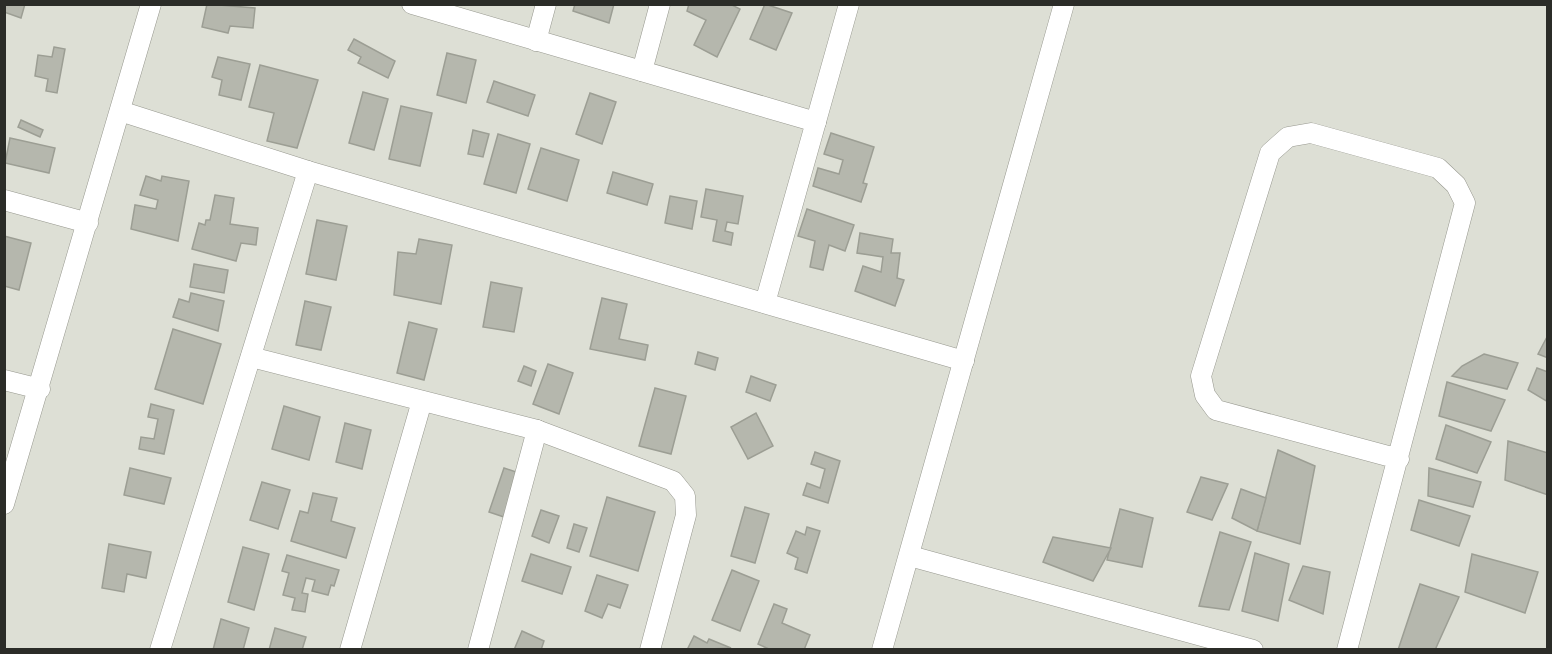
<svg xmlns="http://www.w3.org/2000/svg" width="1552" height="654" viewBox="0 0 1552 654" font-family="Raleway,sans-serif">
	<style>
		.building { fill: #b5b7ad; stroke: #9c9e94; stroke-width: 1.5 }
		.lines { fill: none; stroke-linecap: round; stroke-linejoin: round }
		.minor-casing { stroke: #97988f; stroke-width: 21 }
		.minor { stroke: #fff; stroke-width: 20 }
	</style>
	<rect width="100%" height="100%" fill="#dddfd5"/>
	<g class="building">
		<path d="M4,4H25L21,18L4,12Z"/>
		<path d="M207,4L255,8L253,28L230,26L228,33L202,27Z"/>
		<path d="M575,4H614L609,23L573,11Z"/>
		<path d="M689,4H730L740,9L717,57L694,45L706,20L687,11Z"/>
		<path d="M765,4L792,13L776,50L750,39Z"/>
		<path d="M354,39L395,61L388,78L358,63L361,57L348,50Z"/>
		<path d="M54,47L65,49L57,93L46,91L48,79L35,76L38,55L52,57Z"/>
		<path d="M447,53L476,60L466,103L437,95Z"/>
		<path d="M218,57L250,64L241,100L219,95L222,80L212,77Z"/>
		<path d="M260,65L318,80L297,148L267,141L274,113L249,107Z"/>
		<path d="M494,81L535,95L528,116L487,102Z"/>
		<path d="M363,92L388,99L374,150L349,143Z"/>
		<path d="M590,93L616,102L602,144L576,134Z"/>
		<path d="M401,106L432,113L420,166L389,159Z"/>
		<path d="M21,120L43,130L40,137L18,127Z"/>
		<path d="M473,130L489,134L483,157L468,154Z"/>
		<path d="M831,133L874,147L863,183L867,184L861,202L813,186L818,168L839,174L843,160L824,154Z"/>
		<path d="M498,134L530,144L516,193L484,184Z"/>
		<path d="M10,138L55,148L49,173L5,163Z"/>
		<path d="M541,148L579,160L567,201L528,189Z"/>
		<path d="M613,172L653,184L647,205L607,193Z"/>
		<path d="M146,176L161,181L162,176L189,181L178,241L131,229L135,205L156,209L158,200L140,195Z"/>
		<path d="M706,189L743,196L738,224L727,222L725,231L733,233L731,245L713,241L717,220L701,217Z"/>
		<path d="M215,195L234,198L230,224L258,228L256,245L241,243L236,261L192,249L199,223L205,225L206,220H210Z"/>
		<path d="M670,196L697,201L692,229L665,223Z"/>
		<path d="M807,209L854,225L845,251L829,245L823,270L810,267L815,241L798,236Z"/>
		<path d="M317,220L347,226L336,280L306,274Z"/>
		<path d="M860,233L893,239L891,253H900L897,278L904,280L895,306L855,291L863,266L881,272L883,257L857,253Z"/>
		<path d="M4,236L31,243L19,290L4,286Z"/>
		<path d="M419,239L452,245L441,304L394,295L398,252L416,254Z"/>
		<path d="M194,264L228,270L224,293L190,287Z"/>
		<path d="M491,282L522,288L514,332L483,327Z"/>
		<path d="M191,293L224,301L218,331L173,317L179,299L189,302Z"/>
		<path d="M602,298L627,304L619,339L648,345L645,360L590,349Z"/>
		<path d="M305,301L331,307L321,350L296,345Z"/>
		<path d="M409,322L437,329L424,380L397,373Z"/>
		<path d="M173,329L221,344L203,404L155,389Z"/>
		<path d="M1548,335V358L1538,354Z"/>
		<path d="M698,352L718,358L715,370L695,364Z"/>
		<path d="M1484,354L1518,363L1507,389L1452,376L1462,366Z"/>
		<path d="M548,364L573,373L559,414L533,404Z"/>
		<path d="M524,366L536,371L531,386L518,381Z"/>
		<path d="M1537,368L1548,372V402L1528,390Z"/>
		<path d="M751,376L776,385L770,401L746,392Z"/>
		<path d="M1447,382L1505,400L1491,431L1439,416Z"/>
		<path d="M655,388L686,396L671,454L639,446Z"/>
		<path d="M151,404L174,410L164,454L139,449L141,437L154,439L158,419L148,417Z"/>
		<path d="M284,406L320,417L309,460L272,449Z"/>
		<path d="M756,413L773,446L748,459L731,427Z"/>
		<path d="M345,423L371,430L362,469L336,462Z"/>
		<path d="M1446,425L1491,442L1477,473L1436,459Z"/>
		<path d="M1508,441L1548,453V495L1505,480Z"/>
		<path d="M1278,450L1315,466L1300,544L1257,531Z"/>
		<path d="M815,452L840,461L828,503L803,495L807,483L820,488L825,469L811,464Z"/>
		<path d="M130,468L171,478L164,504L124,495Z"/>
		<path d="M504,468L519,473L504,517L489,512Z"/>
		<path d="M1429,468L1481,482L1473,507L1428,496Z"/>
		<path d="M1201,477L1228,484L1212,520L1187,512Z"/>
		<path d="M262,482L290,490L278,529L250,520Z"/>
		<path d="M1241,489L1266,498L1257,531L1232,518Z"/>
		<path d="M313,493L337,498L331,521L355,528L346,558L291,541L300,511L308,513Z"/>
		<path d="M607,497L655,512L638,571L590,556Z"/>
		<path d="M1419,500L1470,516L1459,546L1411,530Z"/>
		<path d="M745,507L769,514L755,563L731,556Z"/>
		<path d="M1120,509L1153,518L1142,567L1107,560Z"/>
		<path d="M541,510L559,516L549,543L532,536Z"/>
		<path d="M574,524L587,528L579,552L567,548Z"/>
		<path d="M807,527L820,531L807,573L795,569L798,558L787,553L796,531L805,535Z"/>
		<path d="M1220,532L1251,542L1229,610L1199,606Z"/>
		<path d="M1053,537L1111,548L1093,581L1043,562Z"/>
		<path d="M109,544L151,552L146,578L127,574L124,592L102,588Z"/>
		<path d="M243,547L269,554L254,610L228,602Z"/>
		<path d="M1255,553L1289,564L1278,621L1242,611Z"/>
		<path d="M531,554L571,567L562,594L522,581Z"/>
		<path d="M1472,554L1538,572L1525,613L1465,592Z"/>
		<path d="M287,555L339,570L334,586L331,585L328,595L312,591L315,580L306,578L302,593L308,594L305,612L292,610L295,598L283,595L289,573L282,571Z"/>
		<path d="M1303,566L1330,572L1323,614L1289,600Z"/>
		<path d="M732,570L759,581L740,631L712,620Z"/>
		<path d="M597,575L628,585L620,608L608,604L602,618L585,611Z"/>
		<path d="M1420,584L1459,597L1435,650H1398Z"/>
		<path d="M774,604L787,609L782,623L810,635L804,650H771L758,644Z"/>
		<path d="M221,619L249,628L243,650H213Z"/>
		<path d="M275,628L306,637L302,650H269Z"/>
		<path d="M522,631L544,641L541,650H514Z"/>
		<path d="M694,636L707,643L709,639L731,648L687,650Z"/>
	</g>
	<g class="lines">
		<g class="minor-casing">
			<g id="minor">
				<path d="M412,4L816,122"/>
				<path d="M536,41L546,4"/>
				<path d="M642,71L660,4"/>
				<path d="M120,111L308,171L964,361"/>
				<path d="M4,200L88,223"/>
				<path d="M765,303L849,4"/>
				<path d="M251,357L537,430L673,481L685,496L686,515L650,650"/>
				<path d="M4,380L40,389"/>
				<path d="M4,504L151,4"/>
				<path d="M910,556L1253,650"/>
				<path d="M160,650L308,171"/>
				<path d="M350,650L422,401"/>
				<path d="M478,650L537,430"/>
				<path d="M882,650L1064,4"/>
				<path d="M1347,650L1465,203L1456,185L1438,168L1311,133L1288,137L1270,153L1201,376L1205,395L1216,410L1399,459"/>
			</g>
		</g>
		<use href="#minor" class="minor"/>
	</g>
	<rect width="1552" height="654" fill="none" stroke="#2b2c28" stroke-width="12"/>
</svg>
